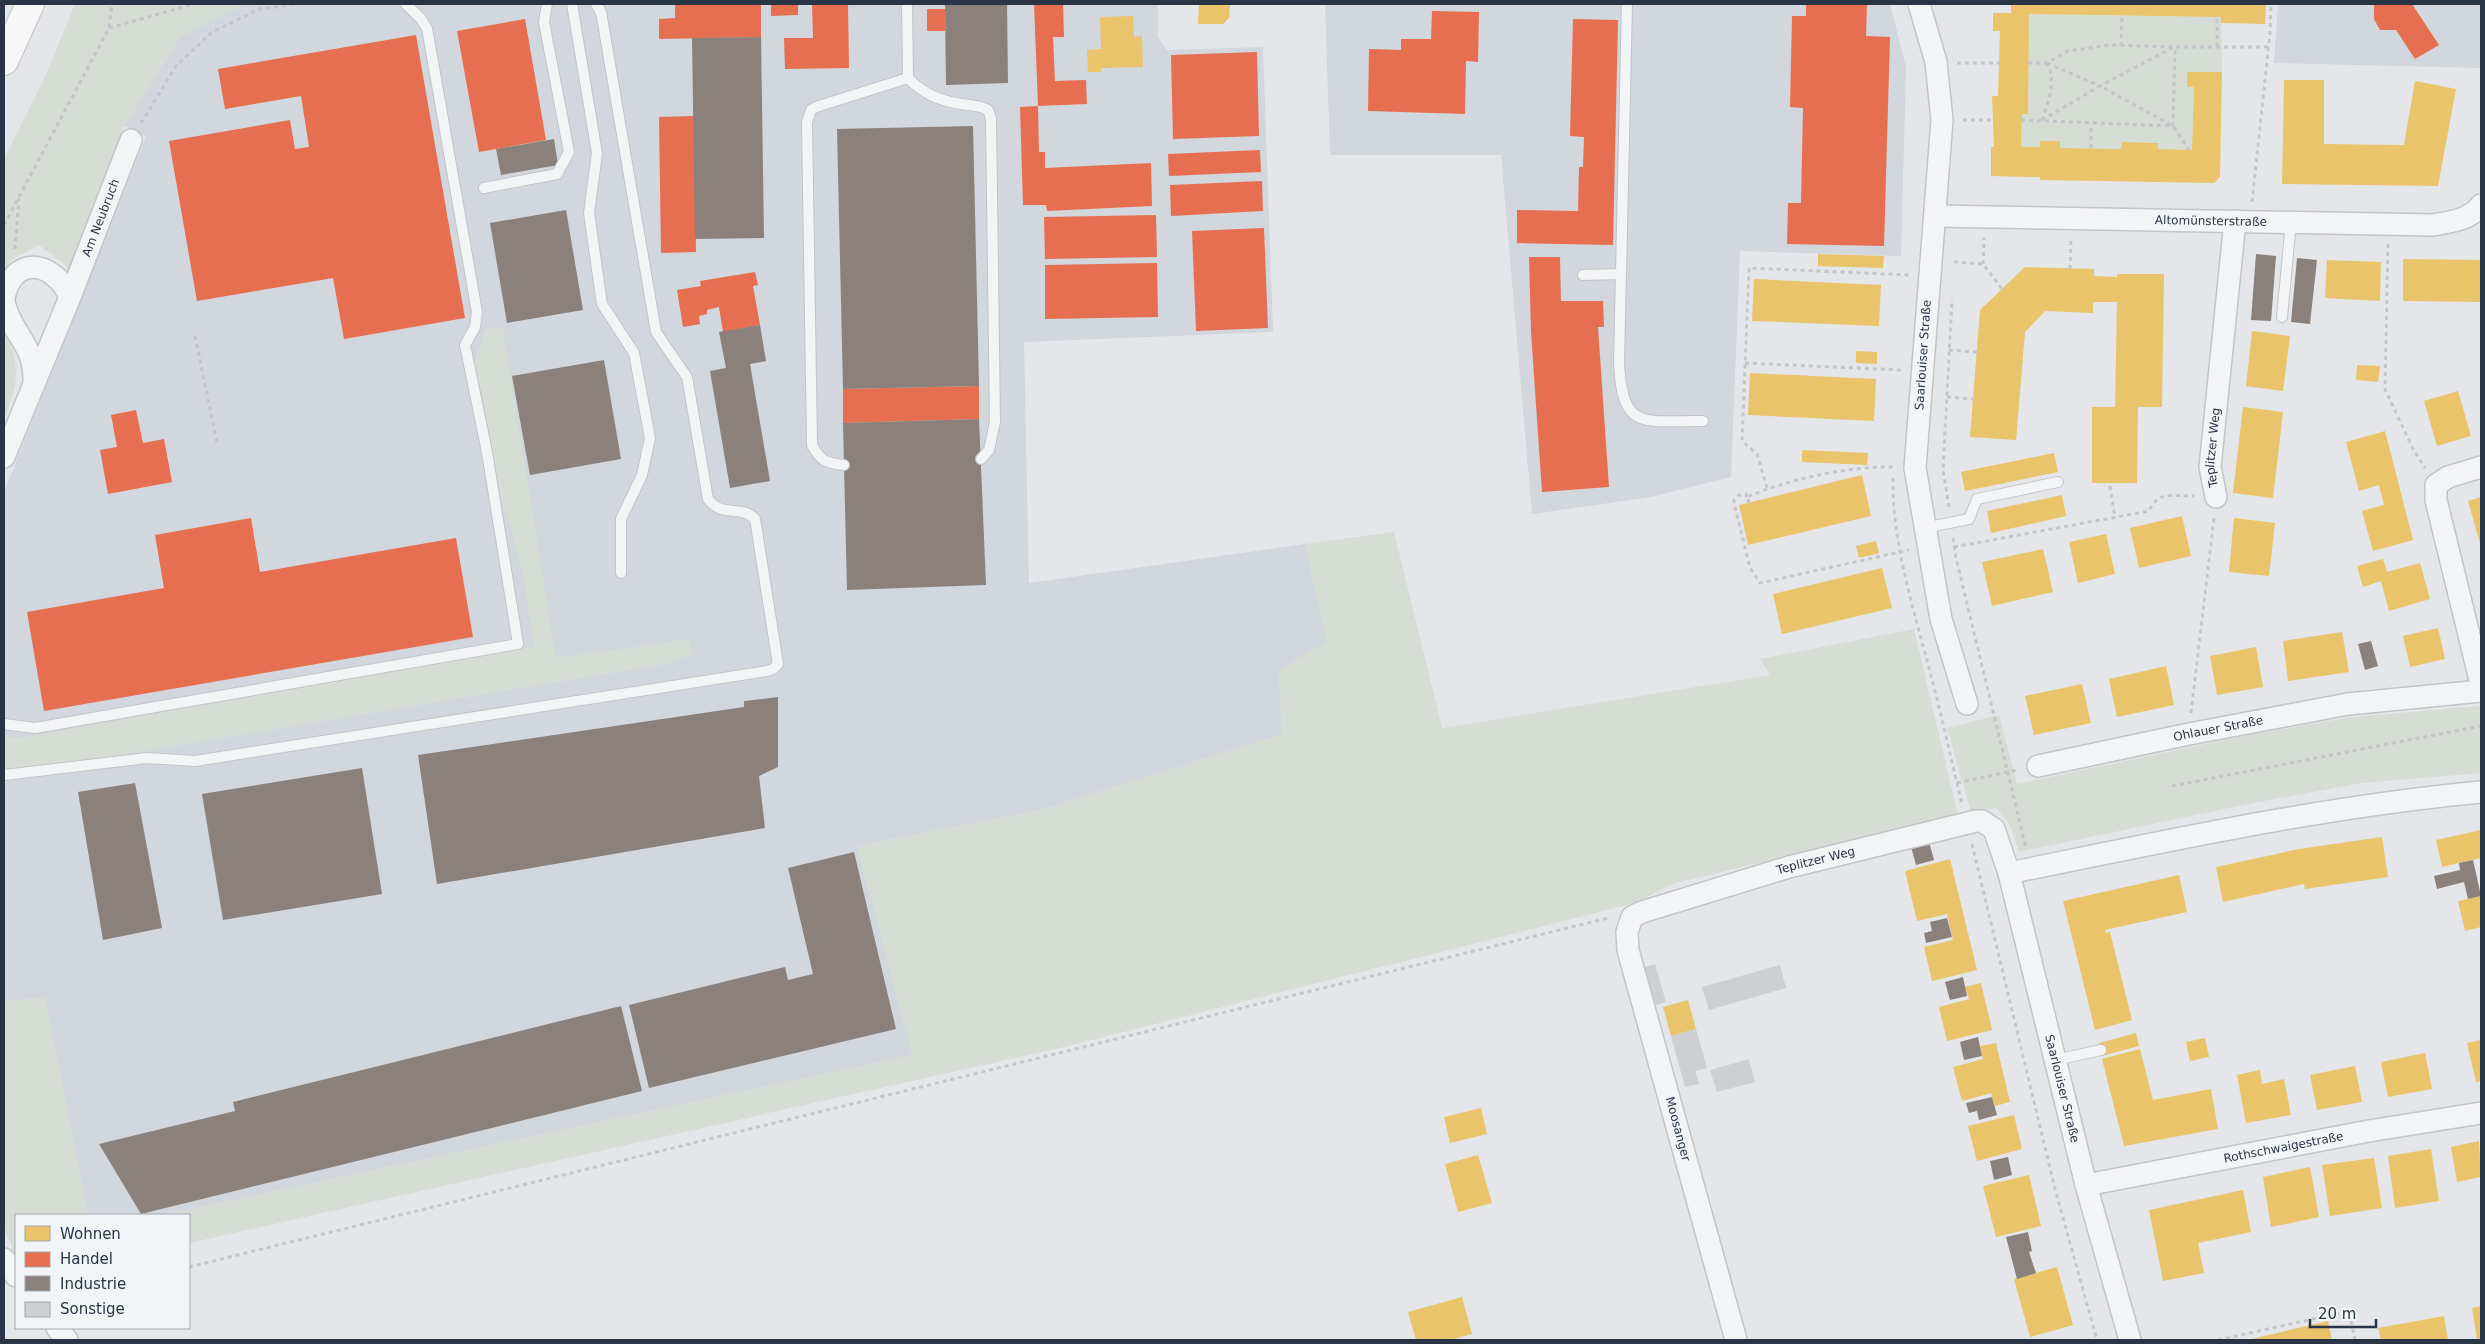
<svg xmlns="http://www.w3.org/2000/svg" width="2485" height="1344" viewBox="0 0 2485 1344" font-family="'DejaVu Sans',sans-serif">
	<style>
		.built { fill: #d2d6dd }
		.green { fill: #d5ddd4 }
		.homes { fill: #e9c46a }
		.shops { fill: #e76f51 }
		.industry { fill: #8a817c }
		.building { fill: #cdcfd2 }
		.lines { fill: none; stroke-linecap: round; stroke-linejoin: round }
		.service-casing { stroke: #c2c4c7; stroke-width: 12 }
		.minor-casing { stroke: #c2c4c7; stroke-width: 24 }
		.primary-casing { stroke: #c0c3c7; stroke-width: 30 }
		.path { stroke: #c2c5c9; stroke-width: 3; stroke-dasharray: 4 4; stroke-linecap: butt }
		.service { stroke: #f3f4f6; stroke-width: 10 }
		.minor { stroke: #f3f4f6; stroke-width: 21 }
		.primary { stroke: #f7f7f7; stroke-width: 28 }
		.labels { text-anchor: middle; dominant-baseline: central; stroke-width: 5; stroke-linejoin: round; paint-order: stroke }
		.street-label { font-size: 12px; fill: #293545; stroke: #f2f5f8 }
	</style>
	<rect width="100%" height="100%" fill="#e4e6e9"/>
	<g class="built">
		<path d="M245,4H1158V37L1167,50L1263,47L1273,332L1024,342L1029,583L1305,544L1327,642L1279,670L1282,734L1041,810L857,846L913,1055L164,1215H88L45,998L4,1001V492L146,136L124,126L181,36Z"/>
		<path d="M1325,4H1890L1906,67L1901,256L1740,251L1731,477L1651,497L1532,514L1501,155H1330Z"/>
		<path d="M2278,4H2481V68L2274,63Z"/>
	</g>
	<g class="green">
		<path d="M75,4H245L181,36L124,126L70,276L65,265L39,245L11,260L4,275V159L45,77Z"/>
		<path d="M2029,14L2221,17L2222,72H2187V87H2194L2192,150L2158,149V143L2122,142L2121,149L2021,147L2022,114H2028Z"/>
		<path d="M4,326C20,366 20,378 4,419Z"/>
		<path d="M486,328H503L556,658L688,639L694,653L668,664L91,760L4,770V737L19,738L534,646L522,571L500,491L475,361Z"/>
		<path d="M1394,532L1442,728L1770,675L1760,659L1914,629L1958,816L1675,883L1635,903L1068,1046L189,1243V1215H164L912,1055L857,846L1041,810L1282,734L1279,670L1326,641L1305,544Z"/>
		<path d="M2481,706V773L2361,783L2253,803L2019,852L2011,827L1996,808L1971,812L1947,728L1999,715L2017,784L2243,736L2352,717Z"/>
		<path d="M45,998L88,1215H16V1258L4,1226V1001Z"/>
	</g>
	<g class="homes">
		<path d="M1199,4H1230L1229,18L1223,24H1198Z"/>
		<path d="M2011,4H2266L2265,24L2221,23V17L2029,14L2028,114H2022L2021,147H2040V141H2060V148L2121,149L2122,142L2158,143V149L2192,150L2194,87H2187V72H2222L2220,177L2214,183L2040,180V177L1991,176V147H1994L1992,96H1998L2000,31H1993V13H2011Z"/>
		<path d="M1133,16L1134,37L1142,36L1143,67L1101,68V72H1088L1087,50L1101,49L1100,17Z"/>
		<path d="M2284,80H2324V144L2404,145L2415,81L2456,89L2438,186L2282,184Z"/>
		<path d="M1818,254L1884,256L1883,268L1818,266Z"/>
		<path d="M2403,259L2481,260V302L2403,301Z"/>
		<path d="M2327,260L2381,262L2380,301L2325,298Z"/>
		<path d="M2025,267L2094,269V276L2117,277V274H2164L2162,407H2138L2137,483H2092V407H2115L2117,302H2093V313L2045,311L2025,332L2016,440L1970,437L1980,310Z"/>
		<path d="M1754,279L1881,285L1879,326L1752,321Z"/>
		<path d="M2252,331L2290,336L2283,391L2246,386Z"/>
		<path d="M1856,351L1877,352V364L1856,363Z"/>
		<path d="M2357,365L2380,366L2378,382L2356,380Z"/>
		<path d="M1750,373L1876,379L1874,421L1748,415Z"/>
		<path d="M2458,391L2471,436L2437,446L2424,401Z"/>
		<path d="M2243,407L2283,412L2273,498L2233,493Z"/>
		<path d="M2385,431L2413,540L2373,551L2362,511L2384,505L2379,485L2359,491L2346,442Z"/>
		<path d="M1802,450L1868,453L1867,465L1802,462Z"/>
		<path d="M2054,453L2058,472L1965,491L1961,472Z"/>
		<path d="M1862,475L1871,516L1748,545L1739,505Z"/>
		<path d="M2062,495L2066,516L1991,533L1987,511Z"/>
		<path d="M2481,497V547L2468,501Z"/>
		<path d="M2182,516L2191,556L2139,568L2130,528Z"/>
		<path d="M2234,518L2275,523L2269,576L2229,572Z"/>
		<path d="M2106,534L2115,574L2078,583L2069,542Z"/>
		<path d="M1876,541L1879,553L1859,558L1856,546Z"/>
		<path d="M2043,549L2053,592L1992,606L1982,562Z"/>
		<path d="M2383,559L2387,572L2420,563L2430,599L2389,611L2381,581L2363,587L2357,566Z"/>
		<path d="M1882,568L1892,608L1782,634L1773,594Z"/>
		<path d="M2438,628L2445,659L2410,667L2403,636Z"/>
		<path d="M2342,632L2349,672L2288,681L2283,641Z"/>
		<path d="M2256,647L2263,687L2217,695L2210,656Z"/>
		<path d="M2166,666L2174,705L2117,717L2109,679Z"/>
		<path d="M2082,684L2091,723L2034,735L2025,696Z"/>
		<path d="M2481,830V858L2442,867L2436,840Z"/>
		<path d="M2382,837L2388,877L2305,889L2304,884L2223,902L2216,867L2299,849Z"/>
		<path d="M1950,859L1977,970L1932,981L1924,947L1953,940L1947,914L1917,921L1905,871Z"/>
		<path d="M2179,875L2187,912L2105,930L2106,933L2110,932L2132,1020L2095,1030L2063,901Z"/>
		<path d="M2481,896V927L2465,931L2458,901Z"/>
		<path d="M1981,983L1992,1030L1947,1041L1939,1007L1969,999L1965,987Z"/>
		<path d="M1688,1000L1696,1029L1671,1036L1663,1007Z"/>
		<path d="M2136,1033L2139,1046L2102,1056L2099,1043Z"/>
		<path d="M2205,1038L2209,1057L2190,1061L2186,1042Z"/>
		<path d="M2481,1040V1081L2476,1082L2467,1043Z"/>
		<path d="M1996,1043L2010,1102L1995,1106L1991,1093L1962,1101L1953,1067L1983,1059L1980,1046Z"/>
		<path d="M2140,1049L2153,1100L2211,1089L2218,1129L2124,1146L2102,1059Z"/>
		<path d="M2425,1053L2432,1089L2388,1097L2381,1062Z"/>
		<path d="M2355,1066L2362,1102L2317,1110L2310,1075Z"/>
		<path d="M2260,1070L2262,1084L2284,1079L2291,1115L2246,1123L2237,1075Z"/>
		<path d="M1481,1108L1487,1134L1450,1143L1444,1117Z"/>
		<path d="M2014,1115L2022,1149L1977,1161L1968,1126Z"/>
		<path d="M2479,1141L2481,1177L2457,1182L2451,1147Z"/>
		<path d="M2431,1149L2439,1201L2395,1208L2388,1156Z"/>
		<path d="M1478,1155L1492,1203L1458,1212L1445,1164Z"/>
		<path d="M2374,1158L2382,1208L2330,1216L2322,1165Z"/>
		<path d="M2310,1167L2319,1217L2271,1227L2263,1177Z"/>
		<path d="M2029,1175L2041,1226L1996,1237L1983,1186Z"/>
		<path d="M2243,1190L2251,1232L2198,1243L2204,1273L2163,1281L2149,1210Z"/>
		<path d="M2057,1267L2073,1325L2030,1337L2014,1279Z"/>
		<path d="M1462,1297L1472,1334L1450,1340H1416L1408,1312Z"/>
		<path d="M2481,1306V1340H2477L2472,1308Z"/>
		<path d="M2444,1316L2448,1340H2381L2378,1328Z"/>
		<path d="M2328,1321L2332,1340H2247Z"/>
	</g>
	<g class="shops">
		<path d="M675,4H761V37L659,39V19L675,18Z"/>
		<path d="M771,4H798V15L771,16Z"/>
		<path d="M812,4H848L849,68L785,69L784,38H813Z"/>
		<path d="M1034,4H1063L1064,37H1053L1055,81L1086,80L1087,104L1038,106Z"/>
		<path d="M1806,4H1867L1866,36L1890,37L1884,246L1787,244L1788,203H1801L1803,108L1790,107L1792,16H1806Z"/>
		<path d="M2374,4H2412L2439,45L2415,59L2396,30H2380L2374,19Z"/>
		<rect x="927" y="9" width="18" height="22"/>
		<path d="M1432,11L1479,12L1478,62L1466,61L1465,114L1368,111L1369,49L1401,50V39H1431Z"/>
		<path d="M525,19L546,140L479,152L457,31Z"/>
		<path d="M1573,19L1618,20L1613,245L1517,243V210L1578,211L1579,167H1583L1584,137L1570,136Z"/>
		<path d="M416,35L465,318L344,339L333,278L197,301L169,141L290,120L295,149L309,147L301,96L225,109L218,69Z"/>
		<path d="M1257,52L1259,136L1173,139L1171,55Z"/>
		<path d="M1038,106L1039,152H1045V168L1151,163L1152,206L1047,211L1046,205H1023L1020,107Z"/>
		<path d="M694,116L696,252L661,253L659,117Z"/>
		<path d="M1260,150L1261,172L1169,176L1168,154Z"/>
		<path d="M1262,181L1263,211L1171,216L1170,185Z"/>
		<path d="M1156,215L1157,257L1045,259L1044,217Z"/>
		<path d="M1264,228L1268,328L1196,331L1192,231Z"/>
		<path d="M1529,257H1560L1561,301H1603L1604,327H1598L1609,487L1542,492L1531,332Z"/>
		<path d="M1157,263L1158,317L1045,319V265Z"/>
		<path d="M755,272L758,285L753,286L760,325L723,332L719,307L707,310V314L699,316L700,324L683,327L677,290L701,286L700,281Z"/>
		<path d="M979,386V419L843,423V389Z"/>
		<path d="M136,410L143,443L164,439L172,482L108,494L100,450L117,447L111,415Z"/>
		<path d="M251,518L260,572L456,538L473,637L44,711L27,612L164,588L155,535Z"/>
	</g>
	<g class="industry">
		<path d="M945,4H1007L1008,83L946,85Z"/>
		<path d="M761,37L764,238L695,239L692,38Z"/>
		<path d="M973,126L979,386L843,389L837,129Z"/>
		<path d="M554,139L558,165L501,175L496,149Z"/>
		<path d="M566,210L583,310L507,323L490,223Z"/>
		<path d="M2256,254L2276,256L2271,321L2251,320Z"/>
		<path d="M2297,258L2317,260L2310,324L2291,322Z"/>
		<path d="M760,325L766,361L750,364L770,481L730,488L710,371L726,368L719,332Z"/>
		<path d="M604,360L621,459L530,475L512,376Z"/>
		<path d="M979,419L986,585L847,590L843,423Z"/>
		<path d="M2371,641L2378,666L2365,670L2358,644Z"/>
		<path d="M778,697V767L759,776L765,828L437,884L418,755L744,707V701Z"/>
		<path d="M362,768L382,894L223,920L202,794Z"/>
		<path d="M135,783L162,928L103,940L78,792Z"/>
		<path d="M1929,842L1934,860L1916,865L1911,847Z"/>
		<path d="M854,852L896,1029L649,1088L629,1005L785,967L788,980L813,974L788,868Z"/>
		<path d="M2473,860L2481,896L2468,899L2464,882L2437,889L2434,876L2460,870L2459,863Z"/>
		<path d="M1947,918L1952,937L1926,943L1924,933L1932,931L1930,922Z"/>
		<path d="M1963,977L1967,996L1950,1000L1945,982Z"/>
		<path d="M621,1006L642,1091L141,1214L99,1144L235,1111L233,1102Z"/>
		<path d="M1978,1037L1982,1056L1964,1060L1960,1042Z"/>
		<path d="M1992,1097L1997,1115L1979,1120L1977,1111L1969,1113L1966,1103Z"/>
		<path d="M2008,1157L2012,1175L1994,1180L1990,1161Z"/>
		<path d="M2028,1232L2032,1251L2029,1252L2036,1273L2017,1279L2006,1237Z"/>
	</g>
	<g class="building">
		<path d="M1655,964L1666,1002L1656,1005L1645,967Z"/>
		<path d="M1780,965L1786,988L1709,1010L1702,987Z"/>
		<path d="M1696,1029L1707,1068L1695,1071L1699,1084L1685,1087L1671,1036Z"/>
		<path d="M1749,1059L1755,1082L1717,1092L1710,1070Z"/>
	</g>
	<g class="lines">
		<g class="service-casing">
			<g id="service">
				<path d="M572,4L597,153L589,213L602,304L634,353L650,438L642,475L621,519V573"/>
				<path d="M1627,4L1619,362C1622,433 1644,420 1703,421"/>
				<path d="M908,78C923,94 940,101 961,104C972,106 979,105 988,110L991,118L995,422L989,450L981,459"/>
				<path d="M484,188L557,174L569,152L544,22L547,4"/>
				<path d="M1583,275L1621,274"/>
				<path d="M2282,317L2291,222"/>
				<path d="M844,465C825,463 821,461 812,445L807,122L811,110L816,107L908,78L907,4"/>
				<path d="M1924,528L1969,519L1977,499L2058,482"/>
				<path d="M4,724L35,728L518,644L487,452L465,345L475,327L477,312L427,28L421,19L406,4"/>
				<path d="M4,775L147,758L195,761L767,671L773,669L778,664L755,519C741,504 723,519 708,499L687,377L656,332L601,12L596,4"/>
				<path d="M2055,1060L2101,1050"/>
			</g>
		</g>
		<g class="minor-casing">
			<g id="minor">
				<path d="M1919,4L1936,62L1942,120L1915,468L1941,619L1967,704"/>
				<path id="s1" d="M1935,216L2433,225C2450,222 2470,220 2481,205"/>
				<path d="M4,298C10,268 35,256 59,280C63,284 67,291 70,297"/>
				<path d="M4,302C11,334 35,344 34,381"/>
				<path id="s2" d="M4,457L70,297L131,140"/>
				<path d="M2481,467L2448,477L2436,485V500L2481,684"/>
				<path id="s3" d="M2216,497L2210,467L2235,221"/>
				<path id="s4" d="M2038,766L2189,734L2348,704L2481,691"/>
				<path d="M2009,873C2166,841 2321,807 2481,792"/>
				<path id="s5" d="M2086,1185L2369,1131L2481,1113"/>
				<path d="M4,1259L16,1276"/>
				<path d="M57,1328L67,1340"/>
				<path id="s6" d="M1736,1340L1628,950L1627,932L1632,917L1642,912L1789,867L1976,821H1982L1994,829L2009,873L2086,1185L2130,1340"/>
			</g>
		</g>
		<g class="primary-casing">
			<path id="primary" d="M4,61L30,4"/>
		</g>
		<g class="path">
			<path d="M258,10L264,4"/>
			<path d="M109,28L194,4"/>
			<path d="M2121,46L2122,15"/>
			<path d="M2217,47V17"/>
			<path d="M1957,63H1999"/>
			<path d="M2028,63H2047L2068,51L2109,45L2175,47"/>
			<path d="M2047,63L2100,86L2174,47"/>
			<path d="M1963,120H1994"/>
			<path d="M2021,120L2173,126L2175,47H2269"/>
			<path d="M2042,120L2100,86L2173,126L2189,150"/>
			<path d="M2042,120C2048,103 2057,81 2047,63"/>
			<path d="M141,123L176,66L212,32L258,10L295,4"/>
			<path d="M2091,148V124"/>
			<path d="M2252,202L2270,33L2271,4"/>
			<path d="M4,225L109,28L112,4"/>
			<path d="M2388,244L2385,389L2413,449L2425,468"/>
			<path d="M15,249L19,198"/>
			<path d="M1954,262L1983,264L2002,289"/>
			<path d="M1983,264L1984,238"/>
			<path d="M2070,269L2071,239"/>
			<path d="M195,336L217,443"/>
			<path d="M1949,350L1977,352"/>
			<path d="M1745,363L1902,370"/>
			<path d="M1947,397L1973,399"/>
			<path d="M1893,478C1892,542 1913,607 1929,668C1941,713 1951,759 1962,804"/>
			<path d="M2110,486L2115,518"/>
			<path d="M1767,488L1757,454L1742,441L1749,268L1910,275"/>
			<path d="M1747,497L1746,494L1739,495L1734,500L1735,507L1750,568L1760,583L1909,550"/>
			<path d="M1749,503L1747,497C1788,479 1850,466 1894,467"/>
			<path d="M1949,507L1943,470L1952,299"/>
			<path d="M1953,538L1956,558L2026,848"/>
			<path d="M1954,547L2149,511C2159,490 2173,496 2194,496"/>
			<path d="M2191,713L2214,518"/>
			<path d="M1957,783L2017,770"/>
			<path d="M2172,786L2481,726"/>
			<path d="M1972,844L2055,1189L2097,1340"/>
			<path d="M189,1267L1608,918"/>
			<path d="M2218,1340L2349,1311L2355,1340"/>
		</g>
		<use href="#service" class="service"/>
		<use href="#minor" class="minor"/>
		<use href="#primary" class="primary"/>
	</g>
	<g class="labels">
		<g class="street-label">
			<text stroke="none"><textPath href="#s2" startOffset="258">Am Neubruch</textPath></text>
			<text stroke="none"><textPath href="#s1" startOffset="276">Altomünsterstraße</textPath></text>
			<text transform="translate(1923 355) rotate(-86)">Saarlouiser Straße</text>
			<text stroke="none"><textPath href="#s3" startOffset="50">Teplitzer Weg</textPath></text>
			<text stroke="none"><textPath href="#s4" startOffset="184">Ohlauer Straße</textPath></text>
			<text stroke="none"><textPath href="#s6" startOffset="631">Teplitzer Weg</textPath></text>
			<text stroke="none"><textPath href="#s6" startOffset="1085">Saarlouiser Straße</textPath></text>
			<text transform="translate(1678 1129) rotate(75)">Moosanger</text>
			<text stroke="none"><textPath href="#s5" startOffset="201">Rothschwaigestraße</textPath></text>
		</g>
	</g>
	<rect width="2485" height="1344" fill="none" stroke="#293545" stroke-width="10"/>
	<rect x="15" y="1214" width="175" height="115" fill="#f2f5f8" stroke="#a2a8b0"/>
	<rect x="25" y="1226" width="25" height="15" fill="#e9c46a" stroke="#a2a8b0"/>
	<text x="60" y="1239" font-size="15" fill="#293545">Wohnen</text>
	<rect x="25" y="1252" width="25" height="15" fill="#e76f51" stroke="#a2a8b0"/>
	<text x="60" y="1264" font-size="15" fill="#293545">Handel</text>
	<rect x="25" y="1276" width="25" height="15" fill="#8a817c" stroke="#a2a8b0"/>
	<text x="60" y="1289" font-size="15" fill="#293545">Industrie</text>
	<rect x="25" y="1302" width="25" height="15" fill="#cdcfd2" stroke="#a2a8b0"/>
	<text x="60" y="1314" font-size="15" fill="#293545">Sonstige</text>
	<path d="M2310 1319v8h66v-8" fill="none" stroke="#293545" stroke-width="2.5"/>
	<text x="2318" y="1319" font-size="15" fill="#293545" stroke="#f2f5f8" stroke-width="4" paint-order="stroke">20 m</text>
</svg>
